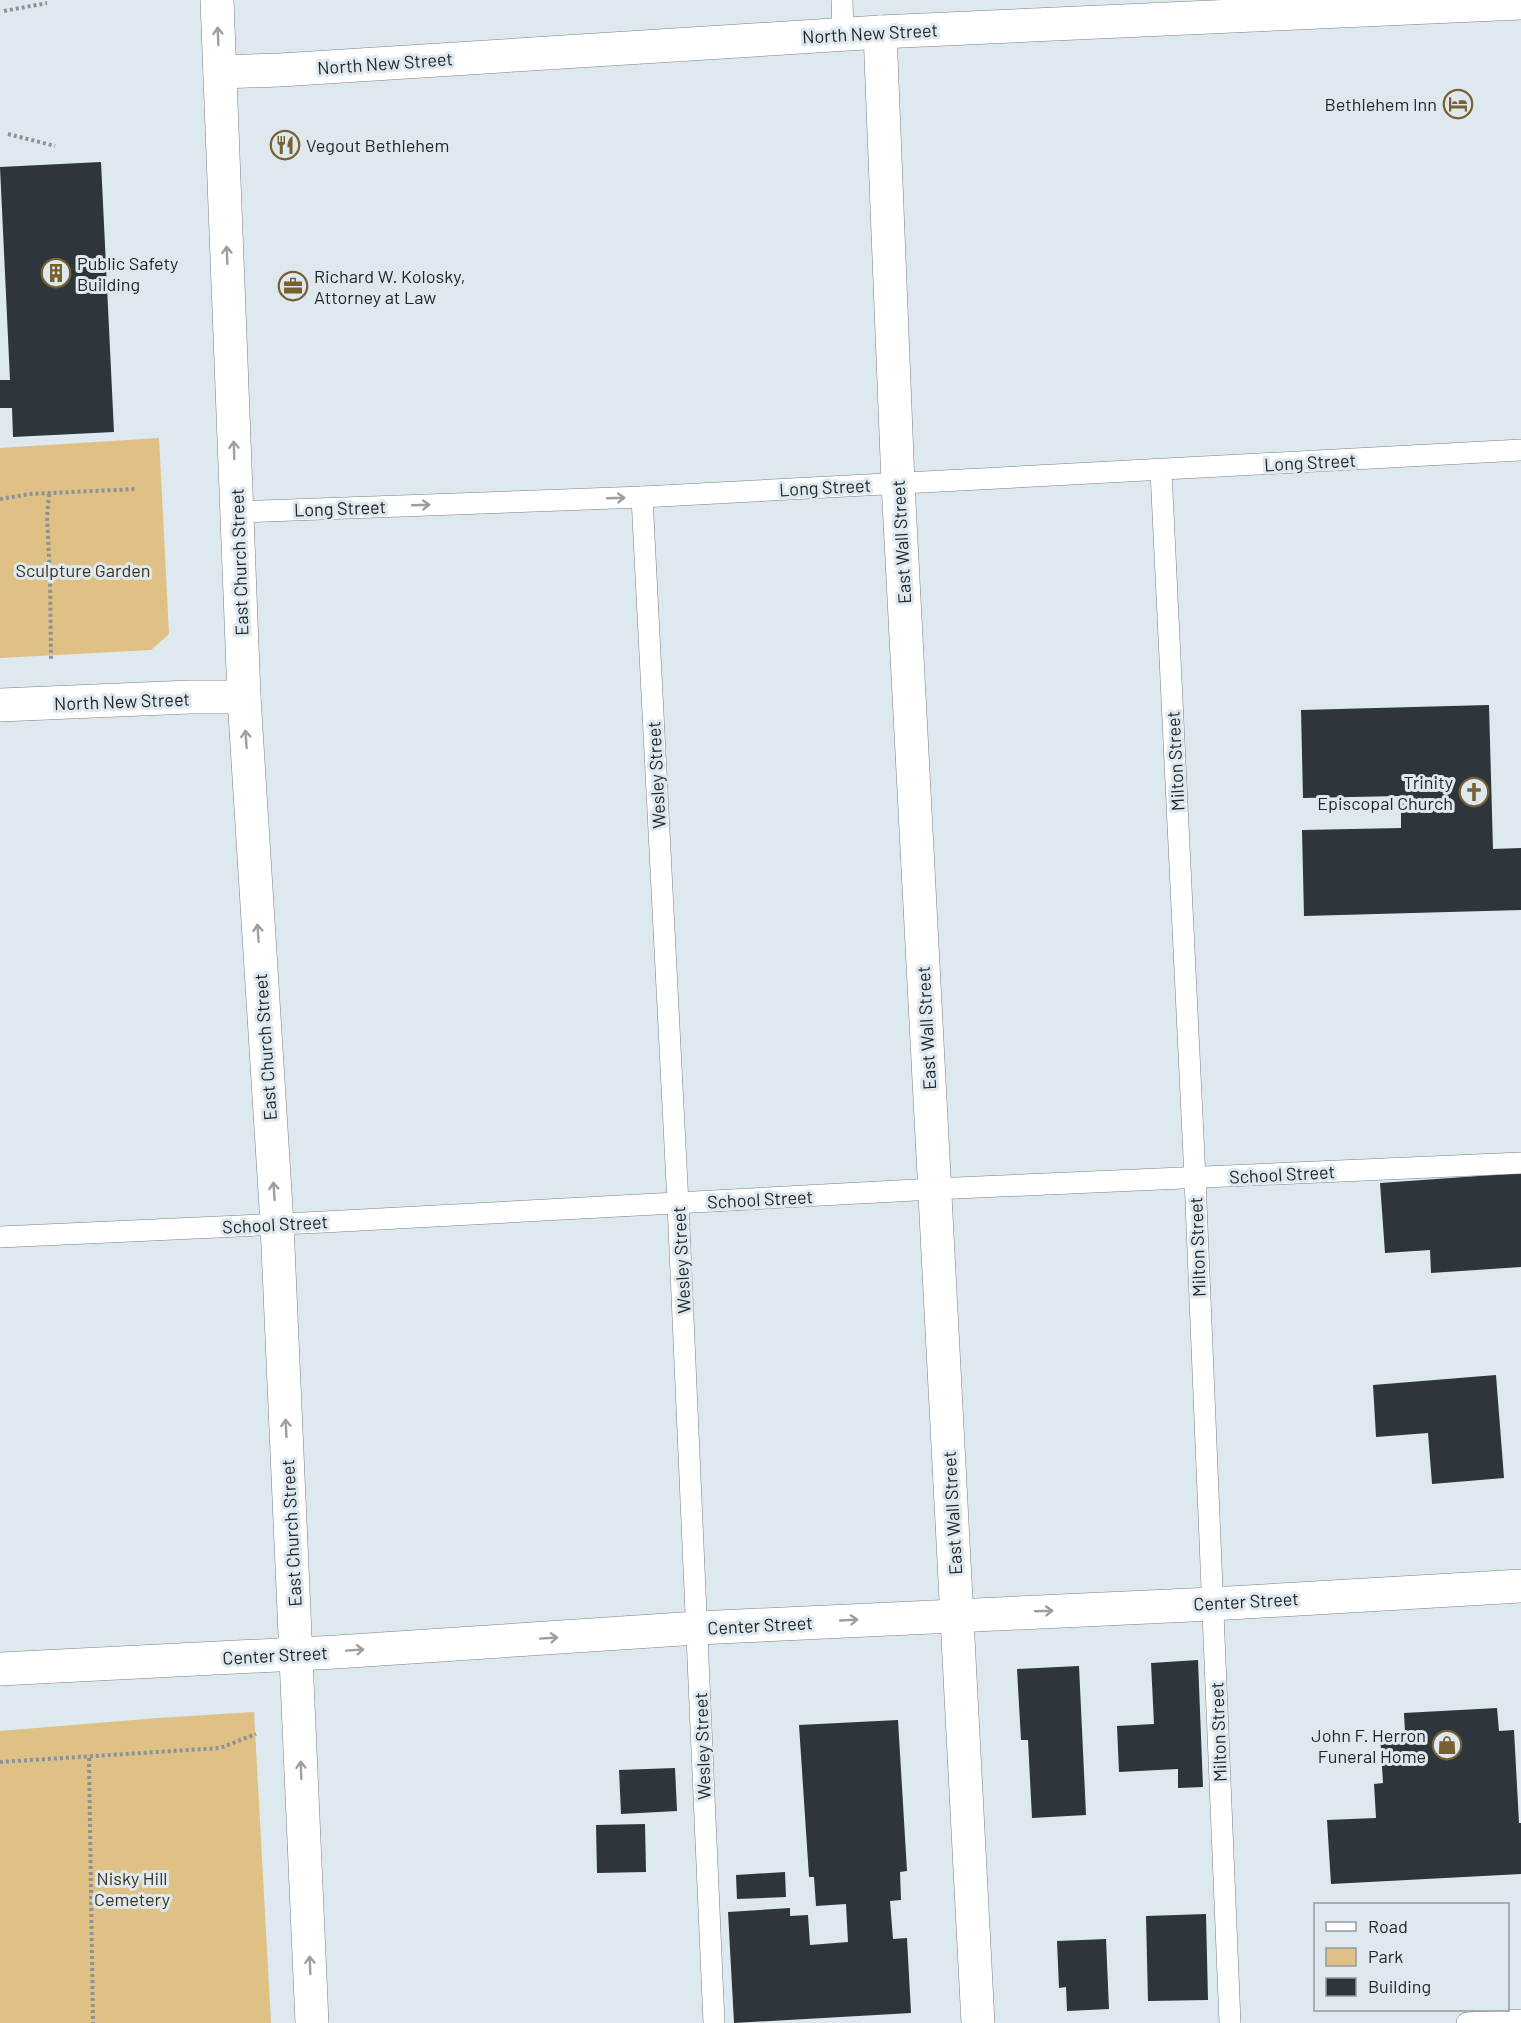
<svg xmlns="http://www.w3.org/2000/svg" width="1521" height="2023" viewBox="0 0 1521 2023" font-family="Barlow,sans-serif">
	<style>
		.green { fill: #dfc085 }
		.building { fill: #2e363b }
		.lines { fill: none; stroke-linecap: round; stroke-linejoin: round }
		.service-casing { stroke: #778086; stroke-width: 22 }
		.minor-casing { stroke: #778086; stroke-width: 34 }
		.tertiary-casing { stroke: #778086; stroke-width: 34 }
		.secondary-casing { stroke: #778086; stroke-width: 34 }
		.path { stroke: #8c9398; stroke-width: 4; stroke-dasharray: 3 3; stroke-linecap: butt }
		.service { stroke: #fff; stroke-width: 21 }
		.minor { stroke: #fff; stroke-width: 33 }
		.tertiary { stroke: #fff; stroke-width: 33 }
		.secondary { stroke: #fff; stroke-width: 33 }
		.oneway { stroke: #9c9e9f }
		.labels { text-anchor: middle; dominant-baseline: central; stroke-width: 6; stroke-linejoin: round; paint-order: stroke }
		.street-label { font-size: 18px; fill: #232729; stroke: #dee8ef }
		.poi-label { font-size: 18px; fill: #232729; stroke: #dee8ef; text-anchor: end }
		.park-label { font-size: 18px; fill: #3f3116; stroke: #dee8ef }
	</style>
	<rect width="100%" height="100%" fill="#dee8ef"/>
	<g class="green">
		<path d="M159,438L169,634L151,650L0,658V448Z"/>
		<path d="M254,1712L271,2023H0V1731L158,1718Z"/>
	</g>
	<g class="building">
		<path d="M101,162L114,432L13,437L12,408H0V380H10L0,167Z"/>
		<path d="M1489,705L1493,849L1521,848V910L1304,916L1302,830L1401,828V796L1303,798L1301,710Z"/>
		<path d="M1521,1173V1267L1431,1273L1430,1250L1385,1253L1380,1183Z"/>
		<path d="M1496,1375L1504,1478L1432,1484L1428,1433L1376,1437L1373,1385Z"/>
		<path d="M1198,1660L1203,1787L1178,1788V1769L1119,1772L1117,1726L1154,1724L1151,1663Z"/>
		<path d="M1079,1666L1086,1815L1032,1818L1028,1740H1021L1017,1669Z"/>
		<path d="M1497,1708L1499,1731L1514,1730L1519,1823H1521V1874L1331,1884L1327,1820L1376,1818L1374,1784L1383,1783L1380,1734L1405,1733L1404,1713Z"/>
		<path d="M898,1720L907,1871L900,1872L901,1900L890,1901L893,1939L907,1938L911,2013L734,2023L728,1912L790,1908V1916L808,1915L810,1945L848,1942L846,1904L816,1906L814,1877H809L799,1725Z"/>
		<path d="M675,1768L677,1811L621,1814L619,1770Z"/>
		<path d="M645,1824L646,1872L597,1873L596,1825Z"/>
		<path d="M785,1872L786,1897L737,1899L736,1875Z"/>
		<path d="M1206,1914L1208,2000L1148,2001L1146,1916Z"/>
		<path d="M1106,1939L1109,2009L1067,2011L1066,1987L1059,1988L1057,1941Z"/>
	</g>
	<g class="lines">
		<g class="service-casing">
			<g id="service">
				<path d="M842,0L843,34"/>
				<path d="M1161,471L1195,1178L1230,2023"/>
				<path d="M642,497L678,1204L714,2023"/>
				<path d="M237,512L642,497L1521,450"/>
				<path d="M0,1237L324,1222L934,1189L1521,1163"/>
				<path d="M1467,2023L1521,2020"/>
			</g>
		</g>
		<g class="minor-casing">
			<path id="minor" d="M880,32L898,483L978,2023"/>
		</g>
		<g class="tertiary-casing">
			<path id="tertiary" d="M244,697L277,1224L312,2023"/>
		</g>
		<g class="secondary-casing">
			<g id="secondary">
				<path d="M220,72L280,70L880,32L1521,3"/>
				<path d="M0,705L190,697H244L217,0"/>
				<path d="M0,1669L336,1652L697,1628L1212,1604L1521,1586"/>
			</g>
		</g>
		<g class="path">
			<path d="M4,11L47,3"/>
			<path d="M8,134L55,146"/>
			<path d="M49,494L47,517L50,575L51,659"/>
			<path d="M0,499L29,494L136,489"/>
			<path d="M89,1758L93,2023"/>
			<path d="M0,1762L220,1748L256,1734"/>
		</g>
		<use href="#service" class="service"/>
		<use href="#minor" class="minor"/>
		<use href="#tertiary" class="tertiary"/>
		<use href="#secondary" class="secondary"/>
	</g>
	<defs><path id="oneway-shaft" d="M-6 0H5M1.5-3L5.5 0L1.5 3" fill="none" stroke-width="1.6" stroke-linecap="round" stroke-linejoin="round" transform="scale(1.5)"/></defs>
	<g class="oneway">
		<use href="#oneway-shaft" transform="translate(218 36) rotate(-92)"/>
		<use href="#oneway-shaft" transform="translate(227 255) rotate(-92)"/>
		<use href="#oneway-shaft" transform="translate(234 450) rotate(-92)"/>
		<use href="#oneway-shaft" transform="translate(616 498) rotate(-2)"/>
		<use href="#oneway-shaft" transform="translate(421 505) rotate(-2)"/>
		<use href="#oneway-shaft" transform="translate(246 739) rotate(-94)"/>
		<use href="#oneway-shaft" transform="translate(258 933) rotate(-94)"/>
		<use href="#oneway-shaft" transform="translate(274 1191) rotate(-94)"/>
		<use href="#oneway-shaft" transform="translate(286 1428) rotate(-93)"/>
		<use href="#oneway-shaft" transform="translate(1044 1611) rotate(-2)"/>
		<use href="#oneway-shaft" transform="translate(849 1620) rotate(-3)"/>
		<use href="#oneway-shaft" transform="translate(549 1638) rotate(-4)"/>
		<use href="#oneway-shaft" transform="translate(355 1650) rotate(-4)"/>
		<use href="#oneway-shaft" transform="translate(301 1770) rotate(-92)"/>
		<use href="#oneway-shaft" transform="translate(310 1965) rotate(-92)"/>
	</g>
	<defs>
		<g id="hotel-ring" transform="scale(1.5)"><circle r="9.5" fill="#dee8ef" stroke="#786031" stroke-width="1.5"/><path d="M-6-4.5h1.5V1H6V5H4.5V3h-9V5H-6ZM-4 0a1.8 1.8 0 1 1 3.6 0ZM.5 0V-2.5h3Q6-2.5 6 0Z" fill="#786031"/></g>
		<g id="restaurant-ring" transform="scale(1.5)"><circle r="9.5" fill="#dee8ef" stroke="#786031" stroke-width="1.5"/><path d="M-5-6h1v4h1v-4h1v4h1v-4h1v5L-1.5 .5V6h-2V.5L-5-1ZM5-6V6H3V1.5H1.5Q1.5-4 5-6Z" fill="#786031"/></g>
		<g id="building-ring" transform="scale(1.5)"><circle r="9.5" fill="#dee8ef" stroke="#786031" stroke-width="1.5"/><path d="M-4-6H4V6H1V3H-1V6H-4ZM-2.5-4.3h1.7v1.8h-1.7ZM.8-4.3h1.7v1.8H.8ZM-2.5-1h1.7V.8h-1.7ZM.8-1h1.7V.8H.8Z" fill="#786031"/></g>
		<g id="office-ring" transform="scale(1.5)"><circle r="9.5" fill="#dee8ef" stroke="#786031" stroke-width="1.5"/><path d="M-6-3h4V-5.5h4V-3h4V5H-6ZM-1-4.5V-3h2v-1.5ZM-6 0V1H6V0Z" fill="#786031"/></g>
		<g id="church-ring" transform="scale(1.5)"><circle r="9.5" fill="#dee8ef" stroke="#786031" stroke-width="1.5"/><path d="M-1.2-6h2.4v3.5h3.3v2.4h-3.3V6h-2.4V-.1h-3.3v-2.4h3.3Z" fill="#786031"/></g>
		<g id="shop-ring" transform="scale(1.5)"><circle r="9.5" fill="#dee8ef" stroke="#786031" stroke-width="1.5"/><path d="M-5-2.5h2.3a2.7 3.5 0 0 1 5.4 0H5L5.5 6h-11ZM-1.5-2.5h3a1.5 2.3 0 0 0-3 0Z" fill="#786031"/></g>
	</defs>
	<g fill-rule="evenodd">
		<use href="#hotel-ring" x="1458" y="104"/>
		<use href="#restaurant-ring" x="285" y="145"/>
		<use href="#building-ring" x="56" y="273"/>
		<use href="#office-ring" x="293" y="286"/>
		<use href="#church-ring" x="1474" y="792"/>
		<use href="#shop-ring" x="1447" y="1745"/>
	</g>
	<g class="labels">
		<g class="street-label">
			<text transform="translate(870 33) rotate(-3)">North New Street</text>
			<text transform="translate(385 63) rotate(-4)">North New Street</text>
			<text transform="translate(1310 462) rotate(-3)">Long Street</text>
			<text transform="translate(825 487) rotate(-3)">Long Street</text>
			<text transform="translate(340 508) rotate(-2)">Long Street</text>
			<text transform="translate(901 542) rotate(-93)">East Wall Street</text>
			<text transform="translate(239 562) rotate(-92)">East Church Street</text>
			<text transform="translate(122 701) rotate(-2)">North New Street</text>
			<text transform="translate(1175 761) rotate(-93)">Milton Street</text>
			<text transform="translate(656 775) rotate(-93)">Wesley Street</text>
			<text transform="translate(926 1028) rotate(-93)">East Wall Street</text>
			<text transform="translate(265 1047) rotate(-94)">East Church Street</text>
			<text transform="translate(1282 1174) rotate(-3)">School Street</text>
			<text transform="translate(760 1199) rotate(-3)">School Street</text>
			<text transform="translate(275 1224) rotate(-3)">School Street</text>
			<text transform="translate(1197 1247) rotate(-92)">Milton Street</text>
			<text transform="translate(681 1260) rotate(-93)">Wesley Street</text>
			<text transform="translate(952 1513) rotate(-93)">East Wall Street</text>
			<text transform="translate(291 1533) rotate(-93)">East Church Street</text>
			<text transform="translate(1246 1601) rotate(-3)">Center Street</text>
			<text transform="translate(760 1625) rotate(-3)">Center Street</text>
			<text transform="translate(275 1655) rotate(-3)">Center Street</text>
			<text transform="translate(1218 1732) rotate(-92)">Milton Street</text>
			<text transform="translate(702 1746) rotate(-92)">Wesley Street</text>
		</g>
		<g class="poi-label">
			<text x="1437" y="104">Bethlehem Inn</text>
			<text x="306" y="145" text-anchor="start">Vegout Bethlehem</text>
			<text x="77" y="263" text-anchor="start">Public Safety<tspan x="77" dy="21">Building</tspan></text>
			<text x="314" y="276" text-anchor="start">Richard W. Kolosky,<tspan x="314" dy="21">Attorney at Law</tspan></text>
			<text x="1453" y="782">Trinity<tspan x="1453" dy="21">Episcopal Church</tspan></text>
			<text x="1426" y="1735">John F. Herron<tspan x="1426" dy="21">Funeral Home</tspan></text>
		</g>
		<g class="park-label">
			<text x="83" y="570">Sculpture Garden</text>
			<text x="132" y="1878">Nisky Hill<tspan x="132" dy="21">Cemetery</tspan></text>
		</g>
	</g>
	<rect x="1314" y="1903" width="195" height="108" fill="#dee8ef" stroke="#939ba0" stroke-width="1.5"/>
	<rect x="1326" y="1922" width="30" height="9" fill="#ffffff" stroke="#939ba0" stroke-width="1.5"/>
	<text x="1368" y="1933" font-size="18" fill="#232729">Road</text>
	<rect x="1326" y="1948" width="30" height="18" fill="#dfc085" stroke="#939ba0" stroke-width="1.5"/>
	<text x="1368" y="1963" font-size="18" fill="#232729">Park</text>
	<rect x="1326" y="1978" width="30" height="18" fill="#2e363b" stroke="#939ba0" stroke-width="1.5"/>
	<text x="1368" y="1993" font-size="18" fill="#232729">Building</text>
</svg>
